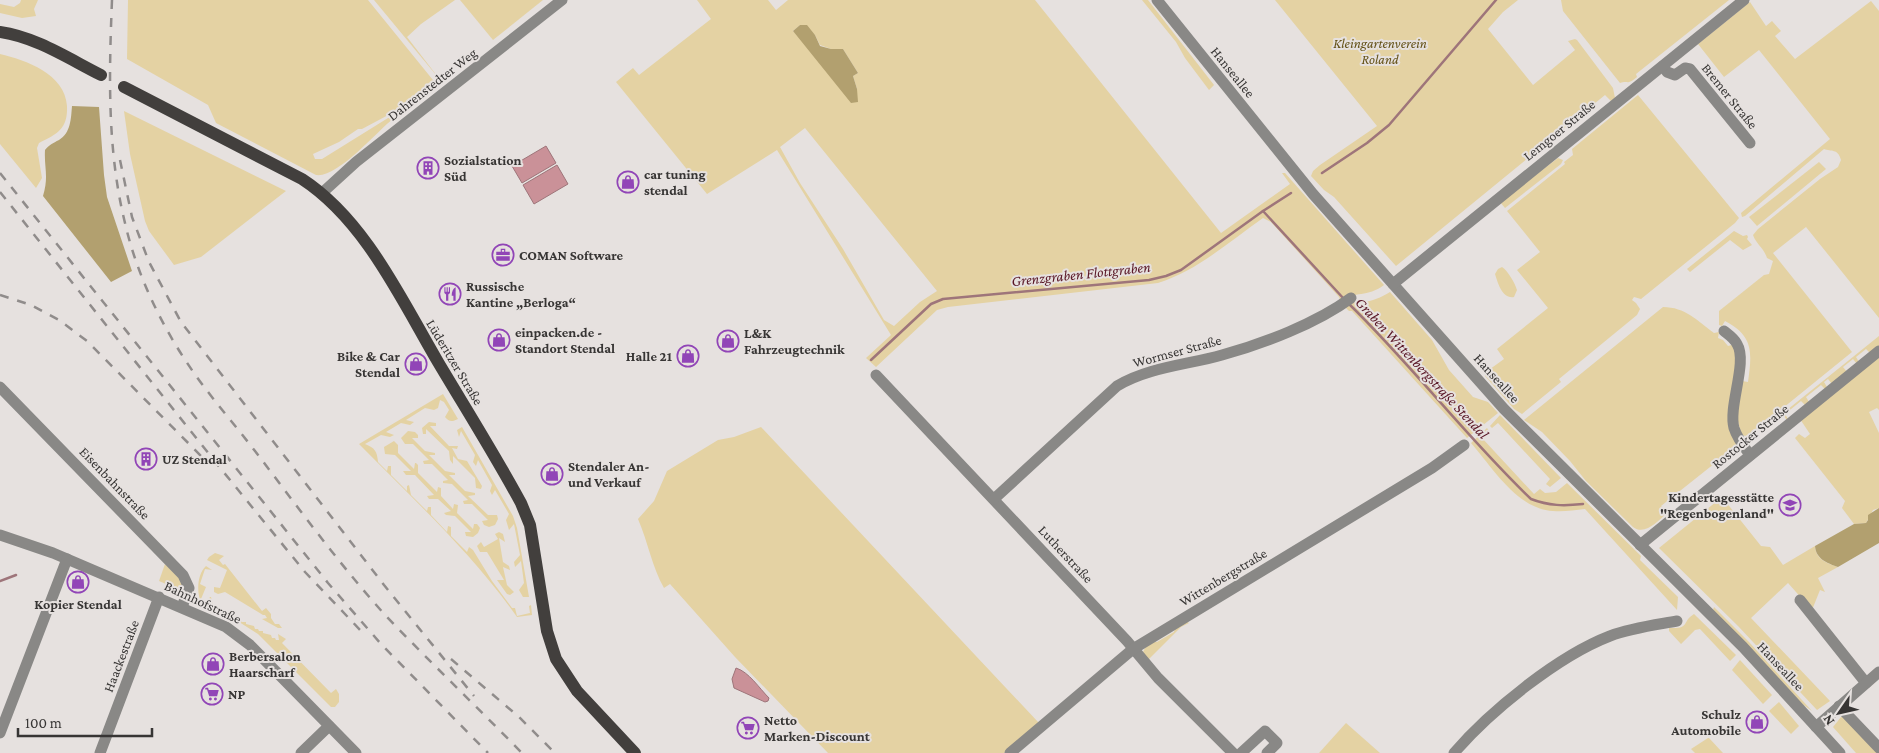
<svg xmlns="http://www.w3.org/2000/svg" width="1879" height="753" viewBox="0 0 1879 753" font-family="'Crimson Pro',serif">
	<style>
		.green { fill: #e4d2a3; fill-rule: evenodd }
		.forest { fill: #b2a06f }
		.water { fill: #ca9198; stroke: #9e757a }
		.lines { fill: none; stroke-linecap: round; stroke-linejoin: round }
		.stream { stroke: #9e757a; stroke-width: 2.5 }
		.minor { stroke: #898886; stroke-width: 11 }
		.major { stroke: #423f3d; stroke-width: 12 }
		.rail { stroke: #908c8b; stroke-width: 2.5; stroke-dasharray: 9 9; stroke-linecap: butt }
		.labels { text-anchor: middle; dominant-baseline: central; stroke-width: 4; stroke-linejoin: round; paint-order: stroke }
		.park-label { font-size: 14px; font-style: italic; fill: #645116; stroke: #e6e1df }
		.street-label { font-size: 14px; fill: #373534; stroke: #e6e1df }
		.poi-label { font-size: 14px; font-weight: bold; fill: #373534; stroke: #e6e1df; text-anchor: start }
		.water-label { font-size: 15px; font-style: italic; fill: #591625; stroke: #e6e1df }
	</style>
	<rect width="100%" height="100%" fill="#e6e1df"/>
	<g class="green">
		<path d="M21,0H38L34,9L36,16L22,18L0,13V4L14,7L20,3Z"/>
		<path d="M128,0H368L437,85L403,114L392,113L362,129H358L339,142L313,154L315,159H322L388,118H394C376,132 338,178 316,175L216,123L208,105L127,59Z"/>
		<path d="M374,0H455L421,24L407,37L441,81Z"/>
		<path d="M460,0H543L493,40Z"/>
		<path d="M697,0H768L776,10L788,0H1035L1221,233L1290,184L1282,173H1285L1384,285C1367,298 1355,290 1341,302L1339,297L1271,222L1263,218C1230,241 1197,271 1158,283L948,307L937,310L876,367L866,358L891,335L777,150L707,194L616,82L633,68L639,75L711,19ZM800,25L815,35L820,45L831,49H843L858,73L853,76L857,89L793,31ZM805,128L937,291L920,302L894,326L884,320L843,249L800,183L780,147Z"/>
		<path d="M1142,0H1148L1214,85L1209,90L1185,58L1176,42Z"/>
		<path d="M1275,0H1518L1503,12L1488,29L1533,85L1575,50L1568,41L1575,39L1577,40L1613,88L1615,98L1611,101L1605,95L1396,266L1334,197L1324,190L1311,176L1313,171L1320,165L1377,126Z"/>
		<path d="M1561,0H1729L1636,74L1637,77C1626,86 1629,80 1620,83L1563,11Z"/>
		<path d="M1871,1L1879,11V318L1806,227L1773,253L1852,352L1747,437L1741,434L1737,417L1742,381L1748,382C1752,353 1754,336 1725,321L1722,326L1719,325V311L1764,275L1769,274L1773,261L1767,258C1764,248 1756,244 1753,235L1758,229L1820,179L1838,167L1841,160C1838,148 1831,152 1824,149L1745,216L1742,217L1741,213L1830,139L1759,50L1724,77L1698,44L1750,2L1766,26L1772,21L1781,31L1775,36L1795,59Z"/>
		<path d="M0,54C26,60 65,74 67,106C68,129 57,134 39,143L37,148L42,178L36,188L0,144Z"/>
		<path d="M1638,95L1739,218L1735,223L1641,299L1634,297L1632,300L1636,303L1640,309L1637,315L1559,379L1561,382L1522,414L1514,409L1485,376L1486,372L1504,359L1497,349L1548,308L1517,270L1540,252L1507,211L1565,164L1564,162L1573,155L1572,149Z"/>
		<path d="M124,111L286,191L201,257L174,265L149,231L145,221L130,154Z"/>
		<path d="M1558,158L1563,160L1561,164L1505,208L1500,202Z"/>
		<path d="M1819,162L1826,169L1757,226L1749,217Z"/>
		<path d="M1734,231L1743,236L1747,235L1748,237L1747,239L1752,245L1743,250L1730,240L1690,272L1687,269Z"/>
		<path d="M1502,267C1508,271 1515,283 1517,290L1514,297C1502,299 1498,283 1495,274L1498,269Z"/>
		<path d="M1390,292L1432,340L1449,370L1473,397L1488,402L1498,413L1467,438L1352,311H1349L1345,307L1352,300C1366,305 1378,299 1390,292Z"/>
		<path d="M1663,307C1685,307 1698,321 1714,333L1719,332L1718,338L1723,340L1728,346L1735,344L1739,444L1661,506L1667,513C1658,521 1645,536 1633,527L1586,481L1570,461L1542,432L1524,420Z"/>
		<path d="M1879,336V346L1870,353L1866,349L1856,357L1859,362L1857,364L1853,359L1843,367L1847,372L1832,384L1828,379L1824,382L1827,387L1825,389L1821,385L1806,397L1809,402L1805,405L1801,401L1785,414L1788,419L1787,420L1782,414Z"/>
		<path d="M1879,356V410L1877,408L1869,412L1879,433V508L1873,510L1866,523L1854,524L1842,508L1845,501L1795,438L1799,434L1805,438L1810,434L1800,419Z"/>
		<path d="M443,394L458,419C452,422 449,422 445,417L449,410L444,402L440,400L438,408L434,410L425,408L406,420L414,422L410,425L401,423L386,432L394,435L390,437L381,435L365,444C375,448 377,451 378,462L387,471L388,466H391V475L407,491V486L409,485L411,495L427,511L428,507H431V515L447,532L448,526L451,527V536L467,552L469,547L473,550L492,581L512,608H515L517,616L530,613L529,606L531,605L532,615L517,617C472,553 414,500 359,444Z"/>
		<path d="M1500,415L1561,478L1550,487L1546,484L1550,479L1498,423L1492,428L1490,426Z"/>
		<path d="M429,422L436,423V426H430L449,446H458L457,449L452,448L458,459L467,461L482,486L481,489L476,488L475,478L453,456V464L450,460L449,451L426,429V434H423L422,428Z"/>
		<path d="M462,427L513,516L517,528L529,597H523L519,590L524,583L521,561L515,567L514,562L520,555L514,524L509,530L506,520L509,514L495,490L492,495L490,491L492,485L478,460L476,466L473,462L475,455L461,431L459,437L457,430Z"/>
		<path d="M761,427L1039,723L1004,753H828L735,657L670,584L664,588C652,567 648,542 638,519L654,501L667,471L718,440L734,437Z"/>
		<path d="M1487,428L1489,431L1482,438L1534,494L1540,489L1545,493L1556,492L1567,483L1641,556L1640,560L1678,597L1677,610L1585,509C1574,510 1564,512 1553,511C1517,509 1493,468 1471,443Z"/>
		<path d="M408,431L415,432L418,435V438H412L425,451L435,453V455H429L445,471L455,473V475H449L465,491L475,493V495L468,496L488,515H497L498,519L495,525L489,527L484,525L482,521L488,520L472,504H464L463,501L468,500L452,484L443,483V481L448,480L432,464H424L423,461L429,460L413,444H405L401,438Z"/>
		<path d="M394,441L398,445V453L414,469L415,463H416L418,465V473L437,492L438,487L441,488V496L453,509L454,504L458,505L457,513L473,529L474,524H477L480,528L478,533L473,537L466,536L465,532H471L455,516L446,515L444,513L451,511L438,499H429L427,496L434,495L415,475H406L403,471H411L395,455L385,454L384,447Z"/>
		<path d="M1722,497L1761,546L1770,547L1783,565L1815,546C1816,560 1827,563 1838,567L1818,578L1825,592L1820,590L1812,610L1788,583L1751,618L1830,701L1817,710L1738,626L1659,548Z"/>
		<path d="M499,532L503,534L505,542L499,538L503,562L509,566L510,570L503,567L507,585L514,592L510,595L507,594L497,580H504L487,552H480L477,546L481,542L484,547L498,539L495,534Z"/>
		<path d="M215,553L224,556L219,560L223,565L225,564L262,611L266,608L271,614V618L275,624H279L282,628H278L262,619L267,618L265,615H263L225,592L218,594L214,592V587L220,588L227,570L207,560L209,557Z"/>
		<path d="M165,564L179,578L182,585L180,590L159,581Z"/>
		<path d="M206,566L212,570L205,569L200,584L206,587L201,599L207,602L210,597H211L213,606L221,608V610H225V612H229L230,615L237,617L242,622H246V624L254,626L255,629H258L259,631H263V633L271,635L272,638H275L276,640H279L278,634L286,639L282,643L331,693L336,689L339,694V702L335,707H331L258,634L236,620L202,604C196,594 197,574 206,566Z"/>
		<path d="M1714,607L1749,642L1812,711L1802,704L1713,610Z"/>
		<path d="M1694,614L1736,655L1730,661L1700,629L1695,630L1681,644L1669,631V628C1691,629 1681,622 1694,614Z"/>
		<path d="M1186,621L1189,623L1181,627L1148,660L1143,652L1145,648L1153,641L1157,642L1174,632L1175,628Z"/>
		<path d="M1740,660L1772,695L1763,704L1732,670Z"/>
		<path d="M1779,702L1799,726L1791,734L1769,711Z"/>
		<path d="M1844,716L1879,753H1856L1833,727L1841,717Z"/>
		<path d="M1346,723L1380,753H1319Z"/>
		<path d="M1708,738H1709L1723,753H1695L1691,749Z"/>
	</g>
	<g class="forest">
		<path d="M800,25H807L815,35L820,46L831,49H843L858,73L853,76L857,89L858,102L851,103L793,31Z"/>
		<path d="M72,106L99,107L104,175L107,197L132,271L111,282L43,196C49,176 44,168 45,150C49,145 53,143 59,140C71,133 71,118 72,106Z"/>
		<path d="M1879,508V543L1838,567C1827,563 1816,559 1815,546L1854,524L1866,523L1868,520V515Z"/>
	</g>
	<g class="water">
		<path d="M546,146L556,163L522,183L512,166Z"/>
		<path d="M557,165L568,184L534,204L523,185Z"/>
		<path d="M736,668C749,672 759,688 769,698L768,701L765,702L734,688L732,679Z"/>
	</g>
	<g class="lines">
		<g class="stream">
			<path d="M1322,173L1367,143L1389,125L1496,0"/>
			<path d="M1263,211L1344,299"/>
			<path d="M1348,303C1412,365 1466,437 1531,499C1549,506 1564,506 1583,504"/>
			<path d="M871,360L931,304L943,299L1149,280L1166,276L1181,270L1263,211L1291,193"/>
			<path d="M0,581L16,575"/>
		</g>
		<g class="minor">
			<path d="M1157,0L1313,194L1504,409L1743,647L1840,753"/>
			<path d="M1663,66L1667,72L1675,75L1685,68L1690,69L1750,143"/>
			<path d="M322,193L356,162L562,0"/>
			<path d="M1393,284L1744,0"/>
			<path d="M1724,331C1729,335 1734,338 1737,344C1748,362 1728,406 1734,428C1737,438 1744,447 1750,455"/>
			<path d="M876,375L1127,641L1158,678L1233,753"/>
			<path d="M0,387L183,575L189,588L182,607"/>
			<path d="M994,499L1117,386C1149,367 1187,365 1222,355C1263,344 1317,323 1351,298"/>
			<path d="M0,535L53,553L226,627L250,645L356,753"/>
			<path d="M1640,545L1879,351"/>
			<path d="M1800,600L1866,683"/>
			<path d="M1839,706L1879,748"/>
			<path d="M1816,727L1879,672"/>
			<path d="M0,733L67,559"/>
			<path d="M100,753L159,597"/>
			<path d="M301,753L329,726"/>
			<path d="M1010,753L1133,649L1432,468L1464,445"/>
			<path d="M1241,753L1265,731L1277,743L1267,753"/>
			<path d="M1454,753C1490,711 1558,656 1610,636C1631,628 1655,625 1677,621"/>
		</g>
		<g class="major">
			<path d="M0,32C36,37 69,59 101,75"/>
			<path d="M124,87L302,179C365,220 401,299 438,362C466,409 495,455 521,503L530,525L547,631L556,659L577,691L635,753"/>
		</g>
		<g class="rail">
			<path d="M112,0C109,74 107,150 125,223C137,276 163,329 194,373C213,400 235,425 255,451C297,506 339,564 386,616C430,662 477,707 522,753"/>
			<path d="M120,160L132,217L149,262L181,322L384,585L474,696"/>
			<path d="M0,173L328,583L381,644L488,753"/>
			<path d="M0,192L217,464L305,572L363,633"/>
			<path d="M0,295L31,305L59,320L87,341L207,462"/>
			<path d="M451,659L519,717L555,753"/>
		</g>
	</g>
	<defs>
		<g id="building-ring" transform="scale(1.125)"><circle r="9.5" fill="#e6e1df" stroke="#9145b7" stroke-width="1.5"/><path d="M-4-6H4V6H1V3H-1V6H-4ZM-2.5-4.3h1.7v1.8h-1.7ZM.8-4.3h1.7v1.8H.8ZM-2.5-1h1.7V.8h-1.7ZM.8-1h1.7V.8H.8Z" fill="#9145b7"/></g>
		<g id="shop-ring" transform="scale(1.125)"><circle r="9.5" fill="#e6e1df" stroke="#9145b7" stroke-width="1.5"/><path d="M-5-2.5h2.3a2.7 3.5 0 0 1 5.4 0H5L5.5 6h-11ZM-1.5-2.5h3a1.5 2.3 0 0 0-3 0Z" fill="#9145b7"/></g>
		<g id="office-ring" transform="scale(1.125)"><circle r="9.5" fill="#e6e1df" stroke="#9145b7" stroke-width="1.5"/><path d="M-6-3h4V-5.5h4V-3h4V5H-6ZM-1-4.5V-3h2v-1.5ZM-6 0V1H6V0Z" fill="#9145b7"/></g>
		<g id="restaurant-ring" transform="scale(1.125)"><circle r="9.5" fill="#e6e1df" stroke="#9145b7" stroke-width="1.5"/><path d="M-5-6h1v4h1v-4h1v4h1v-4h1v5L-1.5 .5V6h-2V.5L-5-1ZM5-6V6H3V1.5H1.5Q1.5-4 5-6Z" fill="#9145b7"/></g>
		<g id="school-ring" transform="scale(1.125)"><circle r="9.5" fill="#e6e1df" stroke="#9145b7" stroke-width="1.5"/><path d="M0-5L7-2L0 1L-7-2ZM-4 1L0 2.5L4 1V4Q0 6-4 4Z" fill="#9145b7"/></g>
		<g id="supermarket-ring" transform="scale(1.125)"><circle r="9.5" fill="#e6e1df" stroke="#9145b7" stroke-width="1.5"/><path d="M-6-5.5h2.5l.6 2H6L4.5 2H-2.5L-4.4-4H-6ZM-1.5 3.2a1.3 1.3 0 1 0 .1 0ZM3 3.2a1.3 1.3 0 1 0 .1 0Z" fill="#9145b7"/></g>
	</defs>
	<g fill-rule="evenodd">
		<use href="#building-ring" x="428" y="168"/>
		<use href="#shop-ring" x="628" y="182"/>
		<use href="#office-ring" x="503" y="255"/>
		<use href="#restaurant-ring" x="450" y="294"/>
		<use href="#shop-ring" x="499" y="340"/>
		<use href="#shop-ring" x="728" y="341"/>
		<use href="#shop-ring" x="688" y="356"/>
		<use href="#shop-ring" x="416" y="364"/>
		<use href="#building-ring" x="146" y="459"/>
		<use href="#shop-ring" x="552" y="474"/>
		<use href="#school-ring" x="1790" y="505"/>
		<use href="#shop-ring" x="78" y="582"/>
		<use href="#shop-ring" x="213" y="664"/>
		<use href="#supermarket-ring" x="212" y="694"/>
		<use href="#shop-ring" x="1757" y="722"/>
		<use href="#supermarket-ring" x="748" y="728"/>
	</g>
	<g class="labels">
		<g class="park-label">
			<text x="1380" y="43">Kleingartenverein<tspan x="1380" dy="16">Roland</tspan></text>
		</g>
		<g class="street-label">
			<text transform="translate(1233 72) rotate(51)">Hanseallee</text>
			<text transform="translate(432 84) rotate(-38)">Dahrenstedter Weg</text>
			<text transform="translate(1730 96) rotate(51)">Bremer Straße</text>
			<text transform="translate(1559 130) rotate(-39)">Lemgoer Straße</text>
			<text transform="translate(1177 351) rotate(-15)">Wormser Straße</text>
			<text transform="translate(455 362) rotate(59)">Lüderitzer Straße</text>
			<text transform="translate(1497 378) rotate(48)">Hanseallee</text>
			<text transform="translate(1750 436) rotate(-39)">Rostocker Straße</text>
			<text transform="translate(115 483) rotate(46)">Eisenbahnstraße</text>
			<text transform="translate(1066 554) rotate(47)">Lutherstraße</text>
			<text transform="translate(1223 577) rotate(-31)">Wittenbergstraße</text>
			<text transform="translate(203 602) rotate(25)">Bahnhofstraße</text>
			<text transform="translate(121 656) rotate(-69)">Haackestraße</text>
			<text transform="translate(1781 666) rotate(47)">Hanseallee</text>
		</g>
		<g class="poi-label">
			<text x="444" y="160">Sozialstation<tspan x="444" dy="16">Süd</tspan></text>
			<text x="644" y="174">car tuning<tspan x="644" dy="16">stendal</tspan></text>
			<text x="519" y="255">COMAN Software</text>
			<text x="466" y="286">Russische<tspan x="466" dy="16">Kantine „Berloga“</tspan></text>
			<text x="515" y="332">einpacken.de -<tspan x="515" dy="16">Standort Stendal</tspan></text>
			<text x="744" y="333">L&amp;K<tspan x="744" dy="16">Fahrzeugtechnik</tspan></text>
			<text x="400" y="356" text-anchor="end">Bike &amp; Car<tspan x="400" dy="16">Stendal</tspan></text>
			<text x="672" y="356" text-anchor="end">Halle 21</text>
			<text x="162" y="459">UZ Stendal</text>
			<text x="568" y="466">Stendaler An-<tspan x="568" dy="16">und Verkauf</tspan></text>
			<text x="1774" y="497" text-anchor="end">Kindertagesstätte<tspan x="1774" dy="16">"Regenbogenland"</tspan></text>
			<text x="78" y="604" text-anchor="middle">Kopier Stendal</text>
			<text x="229" y="656">Berbersalon<tspan x="229" dy="16">Haarscharf</tspan></text>
			<text x="228" y="694">NP</text>
			<text x="1741" y="714" text-anchor="end">Schulz<tspan x="1741" dy="16">Automobile</tspan></text>
			<text x="764" y="720">Netto<tspan x="764" dy="16">Marken-Discount</tspan></text>
		</g>
		<g class="water-label">
			<text transform="translate(1081 274) rotate(-6)">Grenzgraben Flottgraben</text>
			<text transform="translate(1422 368) rotate(47)">Graben Wittenbergstraße Stendal</text>
		</g>
	</g>
	<g transform="translate(1839 713) rotate(236)" stroke="#e6e1df" stroke-width="4" paint-order="stroke">
	<path d="M0-4L9 19L0 12L-9 19Z" fill="#373534"/>
	<text y="-8" font-size="14" font-weight="bold" text-anchor="middle" fill="#373534">N</text>
	</g>
	<path d="M18 728v8h134v-8" fill="none" stroke="#373534" stroke-width="2.5"/>
	<text x="25" y="728" font-size="15" fill="#373534" stroke="#e6e1df" stroke-width="4" paint-order="stroke">100 m</text>
</svg>
